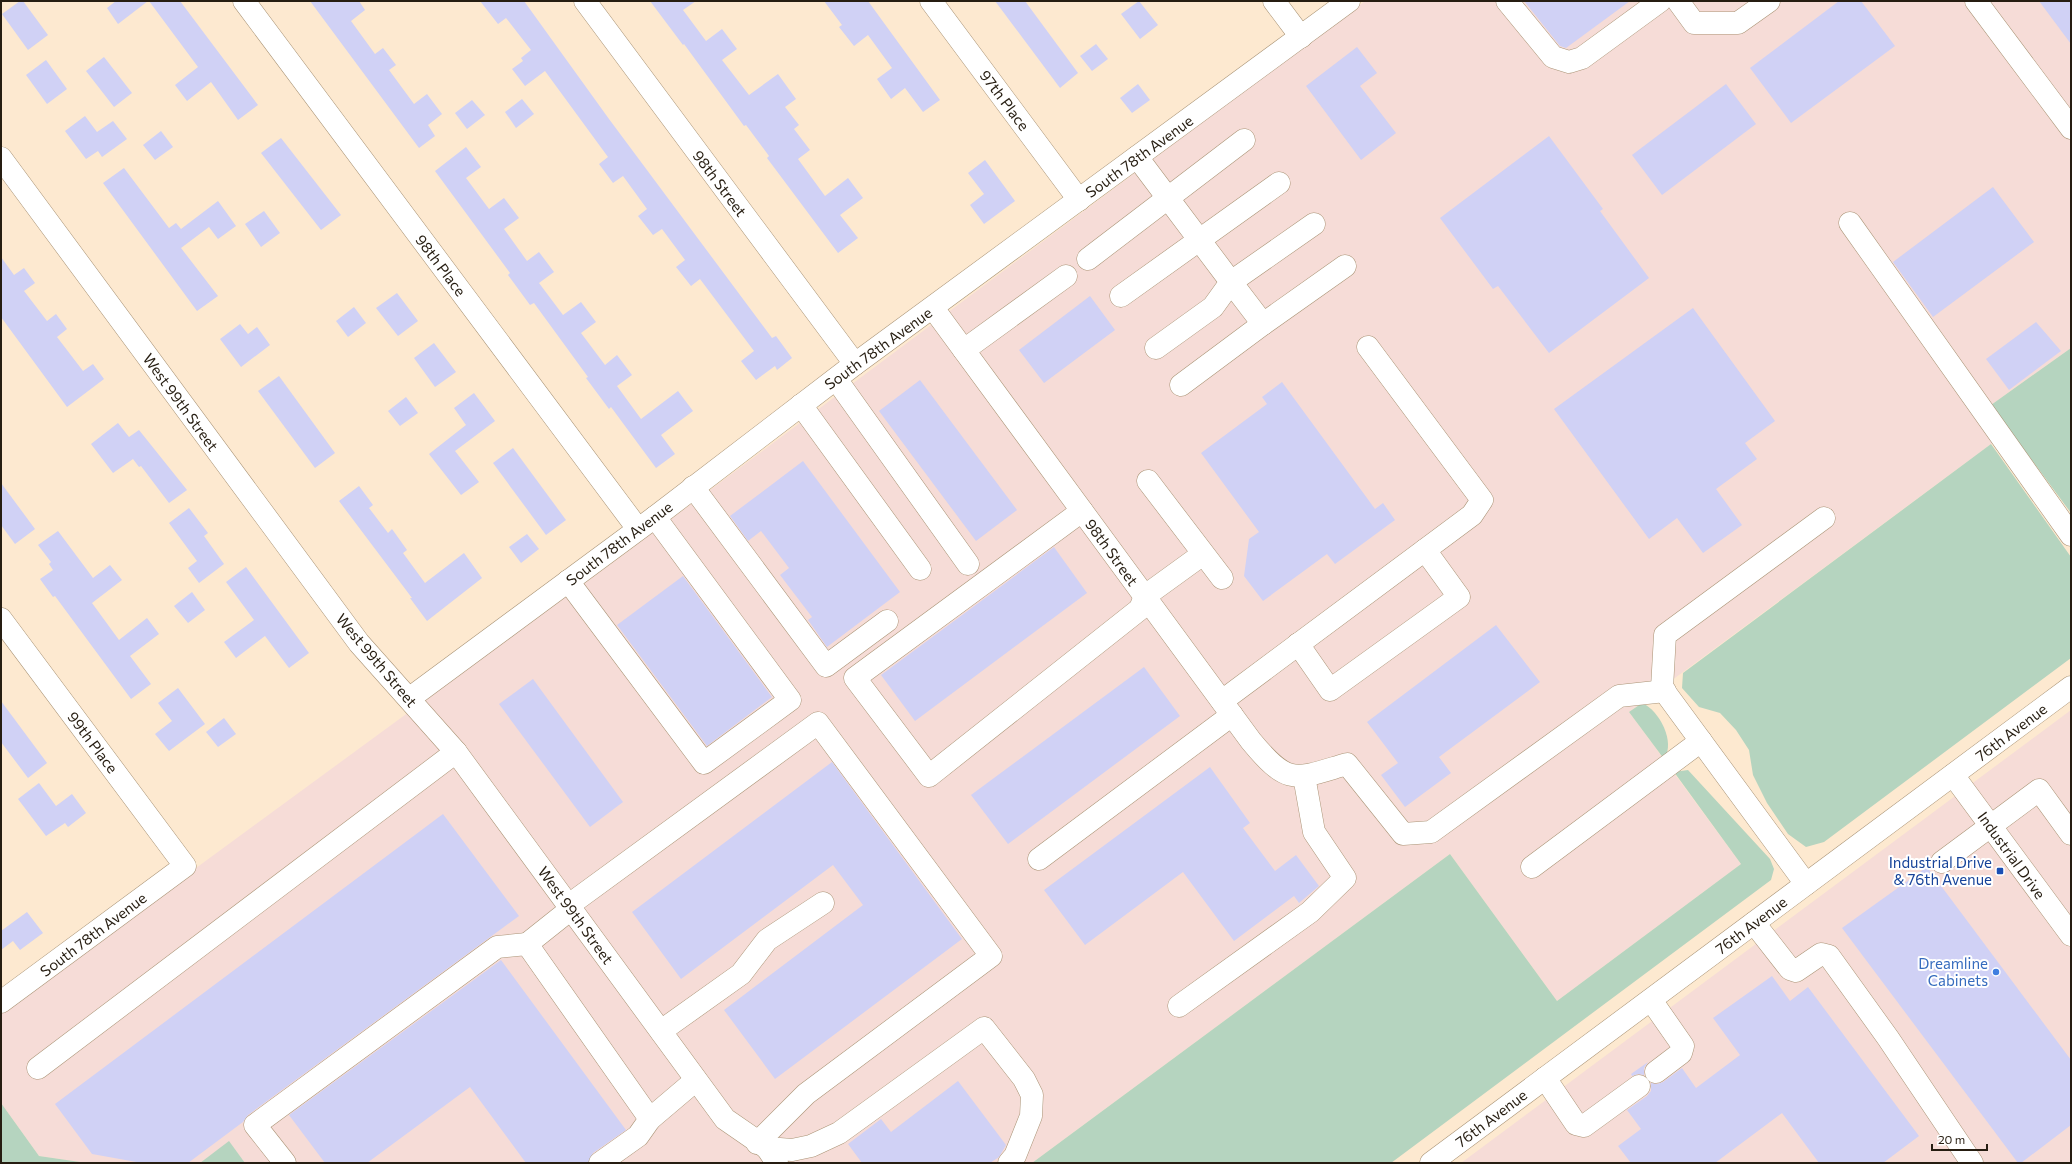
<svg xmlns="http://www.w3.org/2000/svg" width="2072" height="1164" viewBox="0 0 2072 1164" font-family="Commissioner,sans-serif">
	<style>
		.industrial { fill: #f6dcd7 }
		.green { fill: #b5d4bf }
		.building { fill: #d0d1f5 }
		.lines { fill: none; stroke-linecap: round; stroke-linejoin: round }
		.minor-casing { stroke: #aa9476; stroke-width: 23 }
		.minor { stroke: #fff; stroke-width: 22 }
		.transit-dot { fill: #1a4fb4; stroke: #fff; stroke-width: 1.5 }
		.shop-dot { fill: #3f7fe0; stroke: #fff; stroke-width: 1.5 }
		.labels { text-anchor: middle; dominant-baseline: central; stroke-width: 4; stroke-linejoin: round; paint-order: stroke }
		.street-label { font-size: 15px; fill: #261d11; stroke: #fff }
		.transit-label { font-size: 15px; fill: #164399; stroke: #fff; text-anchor: end }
		.shop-label { font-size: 15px; fill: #366cbe; stroke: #fff; text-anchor: end }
	</style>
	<rect width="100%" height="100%" fill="#fde9d0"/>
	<g class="industrial">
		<path d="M1365,1H2071V348L1991,405L2010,430L1629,712L1741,864L1557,1001L1450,854L1032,1163H245L229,1142L200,1163H87L39,1156L1,1103V1011L619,558Z"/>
		<path d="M2071,710V1163H1461Z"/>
	</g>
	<g class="green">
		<path d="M2071,348V513L1991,405Z"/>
		<path d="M1991,444L2071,557V658L1824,842L1806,847L1788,834L1767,803L1753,775L1749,750L1736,730L1720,713L1699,707L1682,688L1683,673Z"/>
		<path d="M1642,703C1659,710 1676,742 1664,759L1629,712Z"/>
		<path d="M1688,770L1770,859L1774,869L1771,880L1391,1163H1032L1450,854L1557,1001L1741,864L1674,772Z"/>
		<path d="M1,1103L39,1156L87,1163H1Z"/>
		<path d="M229,1141L245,1163H200Z"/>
	</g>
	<g class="building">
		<path d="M20,1H23L48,35L28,50L2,14Z"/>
		<path d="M116,1H148L118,24L107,8Z"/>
		<path d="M149,1H180L258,105L238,120L211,82L187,101L175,85L198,67Z"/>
		<path d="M310,1H359L365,10L351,21L375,54L383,48L396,65L389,70L414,104L427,94L442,114L428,125L435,136L419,148Z"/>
		<path d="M480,1H524L609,119L772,338L776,336L792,358L777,370L775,366L756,380L741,361L754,351L700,279L691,286L676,267L685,260L662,229L653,235L638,216L647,209L623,176L613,183L599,164L608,157L545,71L525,86L512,69L523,61L521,58L531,50L506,18L498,24Z"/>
		<path d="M650,1H696L683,10L706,41L722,29L737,49L722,60L749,95L778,74L796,99L785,107L799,125L794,129L810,150L798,159L825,196L848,178L863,198L840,215L858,238L838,253L767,158L769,156L746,125L744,126L684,44L683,45Z"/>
		<path d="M824,1H868L940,100L923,112L905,88L891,99L877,79L892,68L868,35L854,46L839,27L842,25Z"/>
		<path d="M995,1H1025L1078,73L1060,88Z"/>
		<path d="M1139,1L1158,25L1140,39L1121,14Z"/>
		<path d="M1524,1H1630L1566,48L1560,46Z"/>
		<path d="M1839,1H1861L1895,46L1791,123L1750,68Z"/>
		<path d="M2039,1H2071V44Z"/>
		<path d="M1096,44L1108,59L1092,71L1080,56Z"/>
		<path d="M1357,47L1377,73L1360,86L1396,133L1361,160L1306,86Z"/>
		<path d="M104,57L132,93L114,107L86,71Z"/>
		<path d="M46,60L67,89L47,104L26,75Z"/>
		<path d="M1138,84L1150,100L1132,113L1120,98Z"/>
		<path d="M1726,84L1756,124L1662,195L1632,155Z"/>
		<path d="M522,99L534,114L516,128L505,112Z"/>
		<path d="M472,100L485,115L467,129L455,113Z"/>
		<path d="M85,116L97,132L113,121L127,139L102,157L98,151L86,159L65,131Z"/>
		<path d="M161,131L173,147L155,160L143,145Z"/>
		<path d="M1549,136L1603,209L1600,211L1649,278L1549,353L1498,286L1493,289L1440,218Z"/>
		<path d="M281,138L341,215L321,230L261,153Z"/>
		<path d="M466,147L481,167L466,178L489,209L504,198L519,218L504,229L527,261L539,252L554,272L539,283L563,315L581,302L596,322L581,333L605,365L617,355L632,375L617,386L641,419L678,391L693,411L661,435L675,454L656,468L611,407L609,409L586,378L588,377L534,303L530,305L508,275L510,273L435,171Z"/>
		<path d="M985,160L1015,201L984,224L970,205L984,194L968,173Z"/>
		<path d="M124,168L169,228L176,223L181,229L218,201L236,226L218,239L209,227L181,248L218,296L197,311L103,183Z"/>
		<path d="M1993,187L2034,242L1933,317L1893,262Z"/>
		<path d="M264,211L280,233L261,247L245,224Z"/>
		<path d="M1,257L14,275L24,268L35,283L24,291L47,321L56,314L67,329L57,337L83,371L93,364L104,379L67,407L1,317Z"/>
		<path d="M397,293L418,321L398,336L376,308Z"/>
		<path d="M1090,296L1115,330L1044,383L1019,350Z"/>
		<path d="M354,307L366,323L348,337L336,321Z"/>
		<path d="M1693,308L1775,421L1745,443L1757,459L1716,489L1742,525L1703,553L1677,518L1649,539L1554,409Z"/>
		<path d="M2036,322L2061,351L2009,390L1986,359Z"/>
		<path d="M240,324L248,334L257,327L270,345L241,367L220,339Z"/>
		<path d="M434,343L456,372L435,387L414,358Z"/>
		<path d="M279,376L335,453L315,468L258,391Z"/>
		<path d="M920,380L1017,510L976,541L879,411Z"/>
		<path d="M1282,382L1375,509L1383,503L1395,520L1335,564L1327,554L1263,601L1244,576L1249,539L1259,532L1201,453L1267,404L1262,397Z"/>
		<path d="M474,393L495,421L455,451L479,482L461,495L429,454L466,425L454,408Z"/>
		<path d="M406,397L418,413L400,426L388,411Z"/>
		<path d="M118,423L129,437L139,430L187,490L169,503L141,466L139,467L133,459L113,473L91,444Z"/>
		<path d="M513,448L566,520L546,535L493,463Z"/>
		<path d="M803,461L900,592L827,647L808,620L812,617L780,575L789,568L761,531L748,541L730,516Z"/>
		<path d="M1,483L35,529L15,544L1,525Z"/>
		<path d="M359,486L373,505L369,508L388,533L392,529L407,550L403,553L425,583L464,553L482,578L427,621L410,598H412L339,501Z"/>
		<path d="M189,508L208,533L204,536L224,564L199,583L188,568L197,561L169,523Z"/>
		<path d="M58,531L93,578L110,565L122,580L92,603L119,640L147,618L159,634L130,656L151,684L131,699L55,596L53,597L40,579L53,570L49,564L51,562L38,545Z"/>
		<path d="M527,534L539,549L521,563L509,547Z"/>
		<path d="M1054,547L1087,593L915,721L881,675Z"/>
		<path d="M246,567L309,653L289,668L265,636L236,658L224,642L254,620L226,582Z"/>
		<path d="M683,576L772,697L707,746L617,625Z"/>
		<path d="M192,592L205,610L188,623L174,606Z"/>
		<path d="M1496,625L1540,682L1439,757L1451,773L1405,807L1381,775L1398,763L1367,722Z"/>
		<path d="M1144,667L1180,716L1008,844L971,795Z"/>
		<path d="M533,679L623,802L590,827L499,704Z"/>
		<path d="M178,688L205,724L169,751L155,734L172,721L158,703Z"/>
		<path d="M1,701L47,763L28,778L1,742Z"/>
		<path d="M224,718L236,734L218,747L206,732Z"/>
		<path d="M832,762L962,939L775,1079L724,1010L863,905L833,865L681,979L632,912Z"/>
		<path d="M1210,767L1250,823L1243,828L1275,871L1296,855L1319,886L1299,903L1294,896L1234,941L1183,872L1085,945L1044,890Z"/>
		<path d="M39,783L56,806L72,794L86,813L68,827L65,823L46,836L18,799Z"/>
		<path d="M443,814L519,916L248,1115L243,1122L188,1163H142L92,1154L55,1104Z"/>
		<path d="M1927,867L2071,1060V1125L2021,1163H2018L1842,928Z"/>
		<path d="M27,912L43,933L20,950L13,941L1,950V931Z"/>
		<path d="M501,960L626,1130L593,1153L588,1163H526L470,1087L367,1163H325L289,1115Z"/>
		<path d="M1772,976L1790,1001L1808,987L1919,1136L1883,1163H1819L1782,1113L1715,1163H1631L1618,1146L1641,1129L1627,1110L1647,1096L1651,1091V1083L1657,1084L1663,1082L1682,1068L1696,1088L1740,1055L1713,1018Z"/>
		<path d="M1648,1062L1644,1068V1075L1638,1074L1632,1076L1631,1074Z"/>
		<path d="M958,1081L1006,1145L999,1157L990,1163H862L848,1144L881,1119L891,1132Z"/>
	</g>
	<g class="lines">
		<g class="minor-casing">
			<g id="minor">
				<path d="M244,1L638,529"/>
				<path d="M585,1L855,364"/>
				<path d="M931,1L1079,200"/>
				<path d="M1274,1L1301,37"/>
				<path d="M1507,1L1553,57L1569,62L1582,58L1660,1"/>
				<path d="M1678,1L1694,23H1738L1769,1"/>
				<path d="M1976,1L2071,128"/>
				<path d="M1137,157L1231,282L1314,224"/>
				<path d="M1,158L359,643L456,752L725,1119L767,1148"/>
				<path d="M1850,223L2071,535"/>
				<path d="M1088,259L1244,140"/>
				<path d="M1121,296L1279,183"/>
				<path d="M933,308L1251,741C1289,787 1295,779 1347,764L1403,834L1431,832L1619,696L1665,691"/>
				<path d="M1156,348L1213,307L1231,282L1263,324L1345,266"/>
				<path d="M964,350L1066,276"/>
				<path d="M836,379L968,564"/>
				<path d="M1181,385L1263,324"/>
				<path d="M801,405L920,569"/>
				<path d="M1148,481L1222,578"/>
				<path d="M693,487L826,666L887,621"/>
				<path d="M1082,511L855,678L929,776L1140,609L1145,596L1203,554"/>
				<path d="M568,581L704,763L790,700L655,517"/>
				<path d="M1,619L185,866L1,1002"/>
				<path d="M1298,644L1330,690L1459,597L1425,550"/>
				<path d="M410,698L655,517L855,364L1349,1"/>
				<path d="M1222,701L1472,515L1482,500L1368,347"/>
				<path d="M1953,775L2071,935"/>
				<path d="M1039,859L1232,715"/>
				<path d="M1942,862L2039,790L2071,834"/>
				<path d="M1532,867L1701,741"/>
				<path d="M1806,884L1662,688L1665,635L1824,518"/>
				<path d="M569,905L818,723L991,956L806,1094L757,1143"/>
				<path d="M571,909L527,944L650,1119L696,1080"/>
				<path d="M1754,923L1790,969L1796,971L1821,954L1829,956L1888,1038L1972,1163"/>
				<path d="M1651,1000L1683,1046L1681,1053L1656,1072"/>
				<path d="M1179,1006L1310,912L1345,878L1314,832L1304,776"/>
				<path d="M661,1031L741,974L767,940L823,903"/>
				<path d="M38,1068L456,752"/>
				<path d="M1545,1078L1576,1124L1584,1126L1639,1086"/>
				<path d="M285,1163L255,1125L497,947L527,944"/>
				<path d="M600,1163L638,1136L650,1119"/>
				<path d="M777,1163L767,1148L792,1150L811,1146L839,1133L984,1028L1024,1079L1032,1095L1031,1116L1015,1156L1009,1163"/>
				<path d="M1431,1163L2071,687"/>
			</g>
		</g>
		<use href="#minor" class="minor"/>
	</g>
	<rect class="transit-dot" x="1996" y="867" width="8" height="8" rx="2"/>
	<circle class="shop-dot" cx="1996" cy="972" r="4"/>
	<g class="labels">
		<g class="street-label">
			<text transform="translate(1005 100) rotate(53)">97th Place</text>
			<text transform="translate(1139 156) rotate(-36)">South 78th Avenue</text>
			<text transform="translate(720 183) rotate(53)">98th Street</text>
			<text transform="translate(441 265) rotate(53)">98th Place</text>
			<text transform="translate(878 348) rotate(-36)">South 78th Avenue</text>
			<text transform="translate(181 402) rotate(54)">West 99th Street</text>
			<text transform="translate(619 543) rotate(-37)">South 78th Avenue</text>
			<text transform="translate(1112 552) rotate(54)">98th Street</text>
			<text transform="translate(377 660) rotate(50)">West 99th Street</text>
			<text transform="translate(2011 732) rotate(-37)">76th Avenue</text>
			<text transform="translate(93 742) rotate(53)">99th Place</text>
			<text transform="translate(2012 855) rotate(54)">Industrial Drive</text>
			<text transform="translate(576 915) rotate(54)">West 99th Street</text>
			<text transform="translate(1751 925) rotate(-37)">76th Avenue</text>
			<text transform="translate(93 934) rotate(-37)">South 78th Avenue</text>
			<text transform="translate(1491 1118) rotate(-37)">76th Avenue</text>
		</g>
		<g class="transit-label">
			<text x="1992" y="862">Industrial Drive<tspan x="1992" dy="17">&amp; 76th Avenue</tspan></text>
		</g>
		<g class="shop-label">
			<text x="1988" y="963">Dreamline<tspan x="1988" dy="17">Cabinets</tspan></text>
		</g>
	</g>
	<rect width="2072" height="1164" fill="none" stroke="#261d11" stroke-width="4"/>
	<path d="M1932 1144v6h55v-6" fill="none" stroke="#261d11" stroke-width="2"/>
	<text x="1938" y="1144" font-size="12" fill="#261d11" stroke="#ffffff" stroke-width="3" paint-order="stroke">20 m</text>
</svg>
